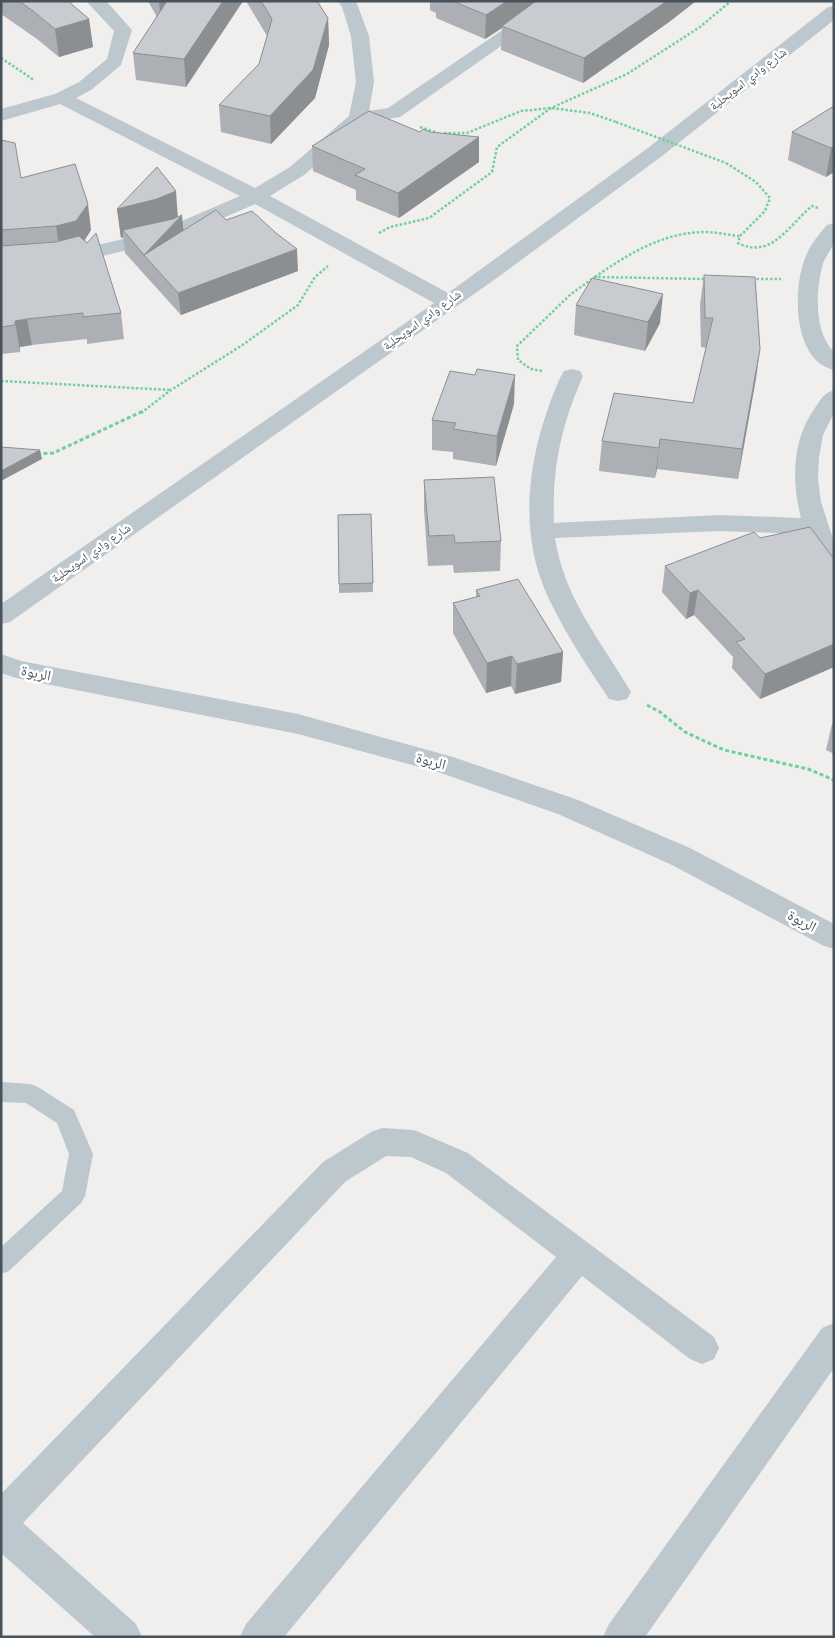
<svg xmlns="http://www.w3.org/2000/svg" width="835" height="1638" viewBox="0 0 835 1638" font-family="'Work Sans','Noto Naskh Arabic',sans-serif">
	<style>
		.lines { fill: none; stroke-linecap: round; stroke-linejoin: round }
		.path-far1 { stroke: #71d19d; stroke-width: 2.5; stroke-dasharray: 2.5 2; stroke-linecap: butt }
		.path { stroke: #71d19d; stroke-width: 3; stroke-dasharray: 4 2.5; stroke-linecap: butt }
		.service { fill: #bcc7ce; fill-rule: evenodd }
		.minor { fill: #bcc7ce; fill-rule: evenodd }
		.path-bridge { stroke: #71d19d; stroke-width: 2.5; stroke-dasharray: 2.5 2; stroke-linecap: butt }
		.wall { fill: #acafb4 }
		.shaded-wall { fill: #8c8f92 }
		.building { fill: #c8ccd1; stroke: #8c8f92 }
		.labels { text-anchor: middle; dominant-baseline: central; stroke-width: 5; stroke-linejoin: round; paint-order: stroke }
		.far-street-label { font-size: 12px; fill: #46535d; stroke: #fff }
		.street-label { font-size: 15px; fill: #46535d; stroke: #fff }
	</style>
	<rect width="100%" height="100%" fill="#f1eeee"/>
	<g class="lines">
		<g class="path-far1">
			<path d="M1,58L34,80"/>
			<path d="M420,127L438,133"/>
			<path d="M444,133H467L521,111L551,108L590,113L616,122"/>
			<path d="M726,163L756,182L770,198L765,211L740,236L738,243C771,260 789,225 812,206L818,208"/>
			<path d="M379,233L390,227L429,218L492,172L497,147L551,108L627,74L700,27L731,1"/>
			<path d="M595,277C628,254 664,232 705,232C717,232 728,235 740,236"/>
			<path d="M752,279H781"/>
			<path d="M542,371L531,369L518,360L517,346L571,294L595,277L706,279"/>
			<path d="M1,381L171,390"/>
			<path d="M141,413L171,390L244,344L298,305L315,277L328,266"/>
		</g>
		<g class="path">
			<path d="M37,454L53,453L143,411"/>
			<path d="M647,705L660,712L685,732L724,750L808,769L834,780"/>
		</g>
		<path class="service" d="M1,1082L30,1084L38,1087L74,1110L93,1154L85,1196L81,1203L9,1271L1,1274V1247L62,1191L69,1154L57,1123L26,1103L1,1102Z"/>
		<g class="minor">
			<path d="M86,1H106L132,30L121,65L91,90L76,98L255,188L290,167L349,116L356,82L351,36L342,7L338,1H356L369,36L374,82L369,111L388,108L545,1H565L400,117L364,123L304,175L270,196L448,293L648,148L828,7L834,6V20L662,156L501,275L10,622L1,624V604L434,303L255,204L175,239L60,266L1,270V258L60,254L161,230L240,196L60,104L1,121V109L55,94L79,82L107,59L114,31Z"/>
			<path d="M834,223C834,229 835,237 834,242C832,249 826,256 823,263C816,289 813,331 834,352V370C793,360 793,292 804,261C808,248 818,235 827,225Z"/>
			<path d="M572,369L580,371L583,376C561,426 552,468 554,523L719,515L801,518C791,479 792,438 817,405C822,397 825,393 834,390V413L823,435L819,457L818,479L821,502L834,542V572L825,570L807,534L719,531L555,538C564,598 601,641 631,692L627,699L618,701L609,699C587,666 565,633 548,597C515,526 530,445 561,376L564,371Z"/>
			<path d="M1,654L21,661L298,714L453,757L578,800L690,848L834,924V949L824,946L670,864L558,814L438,772L298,734L16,678L1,673Z"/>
			<path d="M382,1128L414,1130L468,1153L714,1337L719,1348L714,1359L702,1364L690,1359L582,1276L284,1637H240L246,1624L556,1257L446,1173L411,1157L386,1156L345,1182L23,1523L136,1624L142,1637H95L1,1553V1494L323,1162L371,1132Z"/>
			<path d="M834,1323V1368L645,1637H603L609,1624L822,1328Z"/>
		</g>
		<path class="path-bridge" d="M616,122L726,163"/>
	</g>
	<g class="wall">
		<path d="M1,1H68L89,19L93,47L59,57L37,39L1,14Z"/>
		<path d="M148,1H243L186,87L136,80L133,53L157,17Z"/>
		<path d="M246,1H317L328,18L329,45L315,98L271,144L221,132L219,105L259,64L267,36Z"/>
		<path d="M430,1H696L669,22L583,83L501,50L502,28L485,39L436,18V13L430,10Z"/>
		<path d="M834,106V172L826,177L788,160L792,132Z"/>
		<path d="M420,132L479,137V162L399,218L356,200V190L313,171L312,146Z"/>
		<path d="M1,140L21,177L91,230L85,240L121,313L124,339L87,344V339L32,345L20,347V352L1,354Z"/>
		<path d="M117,209L178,217L183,230L226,220L298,271L181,315L125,253L123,237L121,238Z"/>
		<path d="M704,275L760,349L738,479L657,469L655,478L599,471L602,441L693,403L706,348L701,347L700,305Z"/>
		<path d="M576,305L660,323L645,351L574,335Z"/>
		<path d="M475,375L514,404L496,466L453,459V452L432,450V420Z"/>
		<path d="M424,480L501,541L500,571L454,573L453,565L428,566L424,510Z"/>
		<path d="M371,514L373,592L339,593L338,515Z"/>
		<path d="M760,538L834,559V667L760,699L732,668L733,657L694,615L686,619L662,592L665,566Z"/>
		<path d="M476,590L563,652L561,682L515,694L511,686L486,693L453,633V603L476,597Z"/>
		<path d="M834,722V754L826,750L832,724Z"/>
	</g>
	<g class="shaded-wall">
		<path d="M159,1H173L161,25Z"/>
		<path d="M223,1H243L186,87L184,59Z"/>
		<path d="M507,1H541L502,26V28L485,39L486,15Z"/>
		<path d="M667,1H696L669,22L583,83L584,58Z"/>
		<path d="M328,18L329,45L315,98L271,144L270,116Z"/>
		<path d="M89,19L93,47L59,57L55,29Z"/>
		<path d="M479,137V162L399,218L398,193Z"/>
		<path d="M834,147V172L826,177L831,148Z"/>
		<path d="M176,191L178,219L182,215L184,237L144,255L147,277L144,255L123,230V237L121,238L117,209Z"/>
		<path d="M88,204L91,230L80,247L60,252L56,226Z"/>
		<path d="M297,249L298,271L181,315L178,293Z"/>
		<path d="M663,294L660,323L645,351L648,322Z"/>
		<path d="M27,319L32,345L20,347V352L15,321Z"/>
		<path d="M760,349L756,379L738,479L742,449Z"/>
		<path d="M515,375L514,404L496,466L497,436Z"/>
		<path d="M660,439L657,469L655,478L659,448Z"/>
		<path d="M40,450L42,459L1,481V471Z"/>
		<path d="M698,590L694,615L686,619L690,593Z"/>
		<path d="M834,644V667L760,699L765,674Z"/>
		<path d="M563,652L561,682L515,694L517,664Z"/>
		<path d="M512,656L511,686L486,693L487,663Z"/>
	</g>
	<g class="building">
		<path d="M19,1H68L89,19L55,29L33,11Z"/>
		<path d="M167,1H223L184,59L133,53Z"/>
		<path d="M261,1H317L328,18L313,70L270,116L219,105L259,64L272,19Z"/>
		<path d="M453,1H507L486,15Z"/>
		<path d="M536,1H667L584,58L502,26Z"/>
		<path d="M834,106V147L831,148L792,132Z"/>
		<path d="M369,111L420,132L423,129L430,132L479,137L398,193L355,175L365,169L312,146Z"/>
		<path d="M1,140L15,143L21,178L75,164L88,204L76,221L56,226L1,230Z"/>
		<path d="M157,167L176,191L157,199L117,209Z"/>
		<path d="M216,210L226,220L252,211L276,233L297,249L178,293L144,255Z"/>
		<path d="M182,215L144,255L123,230L173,219Z"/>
		<path d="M96,233L121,313L83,317V313L27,319L15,321V325L1,327V246L56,242L79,236L87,243Z"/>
		<path d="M704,275L755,277L760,349L742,449L660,439L659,448L602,441L614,393L693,403L713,318H705Z"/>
		<path d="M592,278L663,294L648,322L576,305Z"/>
		<path d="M477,369L515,375L497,436L453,429L456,423L432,420L450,371L475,375Z"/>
		<path d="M1,447L40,450L1,471Z"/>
		<path d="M494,477L501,541L455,543L454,535L429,536L424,480Z"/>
		<path d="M371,514L373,583L339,584L338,515Z"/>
		<path d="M810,527L834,559V644L765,674L736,642L745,639L698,590L690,593L665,566L754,532L760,538Z"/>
		<path d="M518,579L563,652L517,664L512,656L487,663L453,603L480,596L476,590Z"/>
	</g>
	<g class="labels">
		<g class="far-street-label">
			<text transform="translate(748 79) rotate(-38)">شارع وادي اسويحلية</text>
			<text transform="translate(422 320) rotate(-36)">شارع وادي اسويحلية</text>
			<text transform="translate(91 553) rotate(-35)">شارع وادي اسويحلية</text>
		</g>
		<g class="street-label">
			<text transform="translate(36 673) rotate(12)">الربوة</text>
			<text transform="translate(431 761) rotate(16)">الربوة</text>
			<text transform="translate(802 921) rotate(28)">الربوة</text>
		</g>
	</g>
	<rect width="835" height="1638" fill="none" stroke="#46535d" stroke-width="5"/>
</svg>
